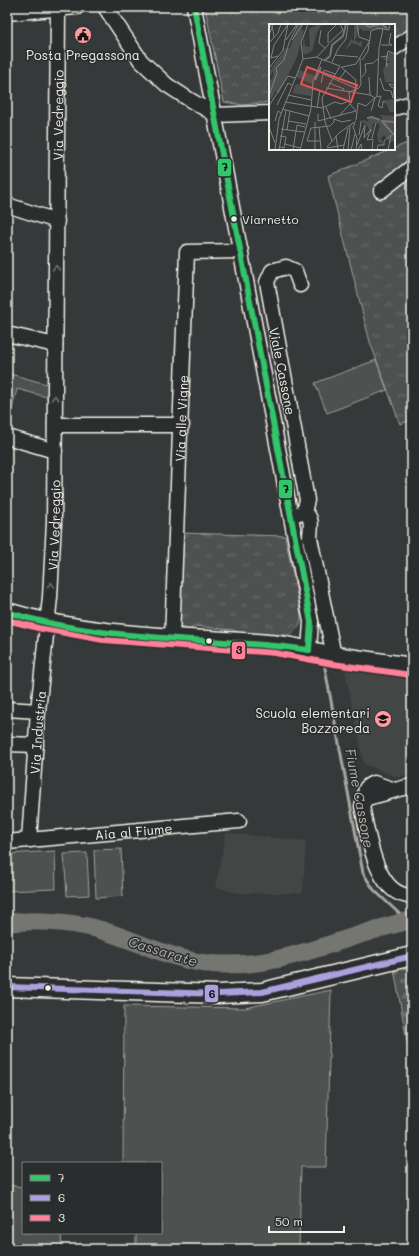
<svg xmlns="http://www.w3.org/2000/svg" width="419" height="1256" viewBox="0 0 419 1256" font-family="Mali,sans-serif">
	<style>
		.built { fill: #434645 }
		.grass { fill: url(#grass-tufts); stroke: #a1a19c }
		.cemetery { fill: url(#cemetery-stones); stroke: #a1a19c }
		.park { fill: url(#park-crowns); stroke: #a1a19c }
		.garden { fill: #4e514f; stroke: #a1a19c }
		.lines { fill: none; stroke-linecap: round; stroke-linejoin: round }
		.stream { stroke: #a8a7a1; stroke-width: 3 }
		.river { stroke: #757572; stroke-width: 18 }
		.minor-casing { stroke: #f4f1e8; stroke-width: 17 }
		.major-casing { stroke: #f4f1e8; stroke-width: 21 }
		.minor { stroke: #2a2d2e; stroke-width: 14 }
		.major { stroke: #2a2d2e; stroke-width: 18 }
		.bus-1-casing { stroke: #2a2d2e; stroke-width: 9 }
		.bus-2-casing { stroke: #2a2d2e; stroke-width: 9 }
		.bus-3-casing { stroke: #2a2d2e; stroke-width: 9 }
		.bus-1 { stroke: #33c56a; stroke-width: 6 }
		.bus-2 { stroke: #aca1de; stroke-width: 6 }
		.bus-3 { stroke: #ff8098; stroke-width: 6 }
		.oneway { stroke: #71726f }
		.bus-dot { fill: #f4f1e8; stroke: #2a2d2e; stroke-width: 1.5 }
		.labels { text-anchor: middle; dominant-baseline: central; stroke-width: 3; stroke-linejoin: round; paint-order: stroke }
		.bus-label { font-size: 12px; fill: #f4f1e8; stroke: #2a2d2e; text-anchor: start }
		.poi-label { font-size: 13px; fill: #f4f1e8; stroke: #2a2d2e }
		.street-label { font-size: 13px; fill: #f4f1e8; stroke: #2a2d2e }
		.water-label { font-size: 14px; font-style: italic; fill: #b4b3ad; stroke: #2a2d2e }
		.inset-river { fill: none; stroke: #757572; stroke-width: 2 }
		.inset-road { fill: none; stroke: #82837f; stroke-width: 1 }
		.view { fill: #de5a58; fill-opacity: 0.15; stroke: #de5a58; stroke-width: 2 }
		.inset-edge { fill: none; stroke: #f4f1e8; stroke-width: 2 }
		.line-badge { stroke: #2a2d2e; stroke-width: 1.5 }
		.pale-badge-label { font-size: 11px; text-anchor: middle; font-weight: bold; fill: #111 }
	</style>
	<defs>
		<pattern id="grass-tufts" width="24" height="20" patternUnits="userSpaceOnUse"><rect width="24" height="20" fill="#4e514f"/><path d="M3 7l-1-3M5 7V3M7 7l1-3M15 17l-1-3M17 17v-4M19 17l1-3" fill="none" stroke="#686a68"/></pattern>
		<pattern id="cemetery-stones" width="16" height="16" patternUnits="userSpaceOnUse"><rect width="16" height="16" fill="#4e514f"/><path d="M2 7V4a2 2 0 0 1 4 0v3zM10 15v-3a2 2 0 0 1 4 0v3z" fill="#686a68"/></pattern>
		<pattern id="park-crowns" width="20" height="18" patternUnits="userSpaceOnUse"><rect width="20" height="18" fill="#4e514f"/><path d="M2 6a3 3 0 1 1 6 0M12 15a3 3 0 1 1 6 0" fill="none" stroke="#686a68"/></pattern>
	</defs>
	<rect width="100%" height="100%" fill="#363939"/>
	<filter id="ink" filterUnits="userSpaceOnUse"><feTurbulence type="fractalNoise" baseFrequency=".025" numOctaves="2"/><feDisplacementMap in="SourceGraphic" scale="8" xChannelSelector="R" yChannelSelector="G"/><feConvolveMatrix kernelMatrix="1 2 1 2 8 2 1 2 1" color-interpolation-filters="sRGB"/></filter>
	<g filter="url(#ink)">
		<g class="built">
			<path d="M343,661L412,674V774L397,777L364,764Z"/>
			<path d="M226,833L306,841L303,893H237L215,887Z"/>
		</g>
		<g class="grass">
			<path d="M412,141V420L400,424L370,342L328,176Z"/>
			<path d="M181,533L285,536L301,614C301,625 298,631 288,635L240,633L233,630L195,626L189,630L181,627L179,621Z"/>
		</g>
		<path class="cemetery" d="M412,967V1069L394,969Z"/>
		<path class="park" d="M205,7H412V32L394,47V25H270V102L243,105L224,102Z"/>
		<g class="garden">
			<path d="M376,360L387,390L327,413L315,383Z"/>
			<path d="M7,373L50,385V398L17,389L7,429Z"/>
			<path d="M121,849L123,896L96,898L94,850Z"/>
			<path d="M55,851L56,889L7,891V854Z"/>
			<path d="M87,853L89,895L67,896L64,854Z"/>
			<path d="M331,990L326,1167H301L299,1249H136V1233H161V1163H123L124,1006L245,1008Z"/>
			<path d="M7,1185L23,1187V1233H61L62,1249H7Z"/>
		</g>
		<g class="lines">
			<path class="stream" d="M324,663L363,873L374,890L407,921"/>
			<path class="river" d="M7,923C32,919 69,922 94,928C131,938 165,957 203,963C278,973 342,935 412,920"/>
			<g class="minor-casing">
				<g id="minor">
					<path d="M105,7L141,61L167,85L190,100L216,115L270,113"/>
					<path d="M194,7L311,622L309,650"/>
					<path d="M7,13L77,7"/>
					<path d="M394,48L412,36"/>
					<path d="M394,108L412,103"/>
					<path d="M381,191L412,167"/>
					<path d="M7,205L57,221"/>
					<path d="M7,334L55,345"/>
					<path d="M55,425H182"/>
					<path d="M7,437L55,451"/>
					<path d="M304,512C314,518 310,528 310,538L334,656"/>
					<path d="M291,515L304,512L307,500L267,282L272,271L286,267L295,271L300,285"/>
					<path id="s1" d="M172,638L187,252L241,251"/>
					<path d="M7,709L38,711"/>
					<path d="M7,744L36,745"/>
					<path d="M395,790L374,783C366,786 364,789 366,798C382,795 396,789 412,786"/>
					<path d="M366,798L362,806C368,833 375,897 412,896"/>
					<path id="s2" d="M29,840L38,711L50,597L54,522L58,9"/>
					<path id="s3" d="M7,842L239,821"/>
				</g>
			</g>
			<g class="major-casing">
				<g id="major">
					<path d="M7,612C93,638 180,637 268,644C290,645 312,652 334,656C360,660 386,663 412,667"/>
					<path d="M7,987L219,994L262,992L412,956"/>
				</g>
			</g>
			<use href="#minor" class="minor"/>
			<use href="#major" class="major"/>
			<g class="bus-1-casing">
				<g id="bus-1">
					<path d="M194,7L311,622L309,650"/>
					<path d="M7,612C105,643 208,636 309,650"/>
				</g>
			</g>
			<g class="bus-2-casing">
				<path id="bus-2" d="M7,987L219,994L262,992L412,956"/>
			</g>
			<g class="bus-3-casing">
				<path id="bus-3" d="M7,620L38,628L103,640L275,653L333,664L411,675"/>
			</g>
			<use href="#bus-1" class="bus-1"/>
			<use href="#bus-2" class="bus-2"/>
			<use href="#bus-3" class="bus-3"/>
		</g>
		<defs><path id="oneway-chevron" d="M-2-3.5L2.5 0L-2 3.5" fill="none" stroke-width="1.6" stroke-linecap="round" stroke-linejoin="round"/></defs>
		<g class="oneway">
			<use href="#oneway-chevron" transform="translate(56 268) rotate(-89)"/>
			<use href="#oneway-chevron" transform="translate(55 398) rotate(-90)"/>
			<use href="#oneway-chevron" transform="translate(51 585) rotate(-87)"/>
		</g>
	</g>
	<defs>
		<g id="civic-disc" transform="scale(0.9)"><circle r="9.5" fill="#ff9aa2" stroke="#2a2d2e"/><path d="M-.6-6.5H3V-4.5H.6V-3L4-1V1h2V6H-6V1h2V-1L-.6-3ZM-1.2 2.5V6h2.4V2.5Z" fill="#111"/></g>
		<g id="school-disc" transform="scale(0.9)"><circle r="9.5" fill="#ff9aa2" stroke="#2a2d2e"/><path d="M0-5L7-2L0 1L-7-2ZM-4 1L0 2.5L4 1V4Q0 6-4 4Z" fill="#111"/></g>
	</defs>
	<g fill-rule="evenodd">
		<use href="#civic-disc" x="83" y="35"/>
		<use href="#school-disc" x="383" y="719"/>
	</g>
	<g class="bus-dot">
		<circle cx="234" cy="219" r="3.5"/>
		<circle cx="209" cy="641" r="3.5"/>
		<circle cx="48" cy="988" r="3.5"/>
	</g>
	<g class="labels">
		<g class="bus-label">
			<text x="242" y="219">Viarnetto</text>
		</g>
		<g class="poi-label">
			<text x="83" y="54">Posta Pregassona</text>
			<text x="370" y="712" text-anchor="end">Scuola elementari<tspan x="370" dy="15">Bozzoreda</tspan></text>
		</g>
		<g class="street-label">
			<text stroke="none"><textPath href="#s2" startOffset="726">Via Vedreggio</textPath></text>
			<text transform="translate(283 371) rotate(79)">Viale Cassone</text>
			<text stroke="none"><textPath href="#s1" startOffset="220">Via alle Vigne</textPath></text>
			<text stroke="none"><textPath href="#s2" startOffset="316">Via Vedreggio</textPath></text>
			<text stroke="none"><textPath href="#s2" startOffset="108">Via Industria</textPath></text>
			<text stroke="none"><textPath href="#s3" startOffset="127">Aia al Fiume</textPath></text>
		</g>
		<g class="water-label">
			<text transform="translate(360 798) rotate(79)">Fiume Cassone</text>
			<text transform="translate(163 951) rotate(17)">Cassarate</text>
		</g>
	</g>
	<g transform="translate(269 24)">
		<rect width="126" height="126" fill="#363939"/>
		<path d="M29,0H34L32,5L35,7L28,33L10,69L6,67L3,75L0,72V57L4,54V47L0,55V48L17,24H21ZM49,0H53L48,8L43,27L36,31L33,27L35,13L36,22L41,23L40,5ZM85,0H114L120,3V5L95,7L91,4L86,16L89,19L93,17V23L83,19L76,27L82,15L85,17ZM121,28L126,30V59L116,58L114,45L121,38L114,35ZM126,72V88H121L117,79L111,77L124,75ZM110,91L126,92V116L121,119L115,111L112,114L114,120L109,118L108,110L111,102L108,99L104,100L103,110L97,100L89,97L96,96L98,98L102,92L112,96L113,93Z" fill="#4e514f"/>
		<path d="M27,60L43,63L42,72L23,69Z" fill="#4e514f"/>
		<path d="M30,46L46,52L43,60L27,53Z" fill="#4e514f"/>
		<path class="inset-river" d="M96,0L100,3L112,0L118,4M55,37L61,32L63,21L74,12L77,0M46,56L52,43M98,94L103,93L111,96M112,97L126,98M113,97L125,111"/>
		<path class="inset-road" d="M3,0L5,13M88,0L90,13L101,17M52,6L50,19L56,24M0,11L3,4L0,0M17,16L28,0M23,16L34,0M0,19L9,9L12,0M59,19V9L68,0M60,19L74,6L71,0M112,21H123L120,19L122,9M66,31L89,33M9,32L2,34L5,21L19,0L14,26M118,32L117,43L119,39M48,33L60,20M112,33L118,32L119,27L126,30M34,35L47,33L71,42L53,74L56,98L63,117M93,36L99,27L102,7L109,4L120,6L121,0M63,38L69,25L77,15L79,0M1,43L15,25M72,43L87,56L86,64M73,43L87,40L100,18M54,50L86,64M93,53L97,48L96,40L104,39L110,34M100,53L101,71M111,54L115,66L122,67L124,74L125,63H122L120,60L126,61M69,57L77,46M52,59L55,46L66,50M60,59L75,65L74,67M57,64L101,71L106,74M80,68L90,64L92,60L91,34M80,68L81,80L87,87M19,71L42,76M0,72L8,49L7,44L15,36L20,19L29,0M108,73L112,72L109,82L113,84L114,78H116M16,78L53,84L66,78L72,80L80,77M8,81L19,59L23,61M0,82L19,52L26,54M57,83L62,95M48,84L51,66M17,86L40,92M102,87L106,74M49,90V97L87,87M70,92L81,80M65,95L73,98L82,96M87,96L89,79L97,82L108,72L110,24L114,5M6,97L9,87L12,89M19,97L37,100M46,98V126M86,99L84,103L88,114L87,126M0,103L6,119M50,103L52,125M12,105L35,108M18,106L21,87M27,107L28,101L36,103M90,111L92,98M67,112L69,126M103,114L107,99M51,117H38L42,104L61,102L65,98V94M16,120L31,124M88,121L96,101L95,114L102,105L98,116L104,115L103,126M11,123L15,124L17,113L11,112M58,123L70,109L87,97M58,124L75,121M6,126L10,95L34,35L32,19L39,0M10,126L17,86L13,85M24,126L27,107M31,126L42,85L44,58L53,35M74,126L79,104M79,126L81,102M82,126L86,110M89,126L92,120L93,126M108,126L109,121H115V117L122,111L119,126"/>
		<path class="view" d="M38,43L88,61L82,78L32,60Z"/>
		<rect width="126" height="126" class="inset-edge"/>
	</g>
	<g class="line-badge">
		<rect x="217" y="158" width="15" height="19" rx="4" fill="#33c56a"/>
		<rect x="278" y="479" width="15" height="20" rx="4" fill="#33c56a"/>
		<rect x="231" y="641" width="15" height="19" rx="4" fill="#ff8098"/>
		<rect x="204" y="984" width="15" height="19" rx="4" fill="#aca1de"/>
	</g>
	<g class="pale-badge-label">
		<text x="225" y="171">7</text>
		<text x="286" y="493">7</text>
		<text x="239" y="654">3</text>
		<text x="212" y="998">6</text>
	</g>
	<rect width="419" height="1256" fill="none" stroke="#2a2d2e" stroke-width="24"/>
	<rect x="12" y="12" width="395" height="1232" fill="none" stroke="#f4f1e8" stroke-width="1.5" filter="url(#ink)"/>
	<rect x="22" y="1162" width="140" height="72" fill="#2a2d2e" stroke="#7b7b78"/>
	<rect x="30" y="1175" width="20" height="6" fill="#33c56a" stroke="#7b7b78"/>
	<text x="58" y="1182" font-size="12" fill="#f4f1e8">7</text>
	<rect x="30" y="1195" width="20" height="6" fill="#aca1de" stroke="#7b7b78"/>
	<text x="58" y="1202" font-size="12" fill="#f4f1e8">6</text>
	<rect x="30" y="1215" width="20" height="6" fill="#ff8098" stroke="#7b7b78"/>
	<text x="58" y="1222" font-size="12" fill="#f4f1e8">3</text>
	<path d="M269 1226v6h75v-6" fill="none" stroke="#f4f1e8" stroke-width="2"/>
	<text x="275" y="1226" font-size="12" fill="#f4f1e8" stroke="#2a2d2e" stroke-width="3" paint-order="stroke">50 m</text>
</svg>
